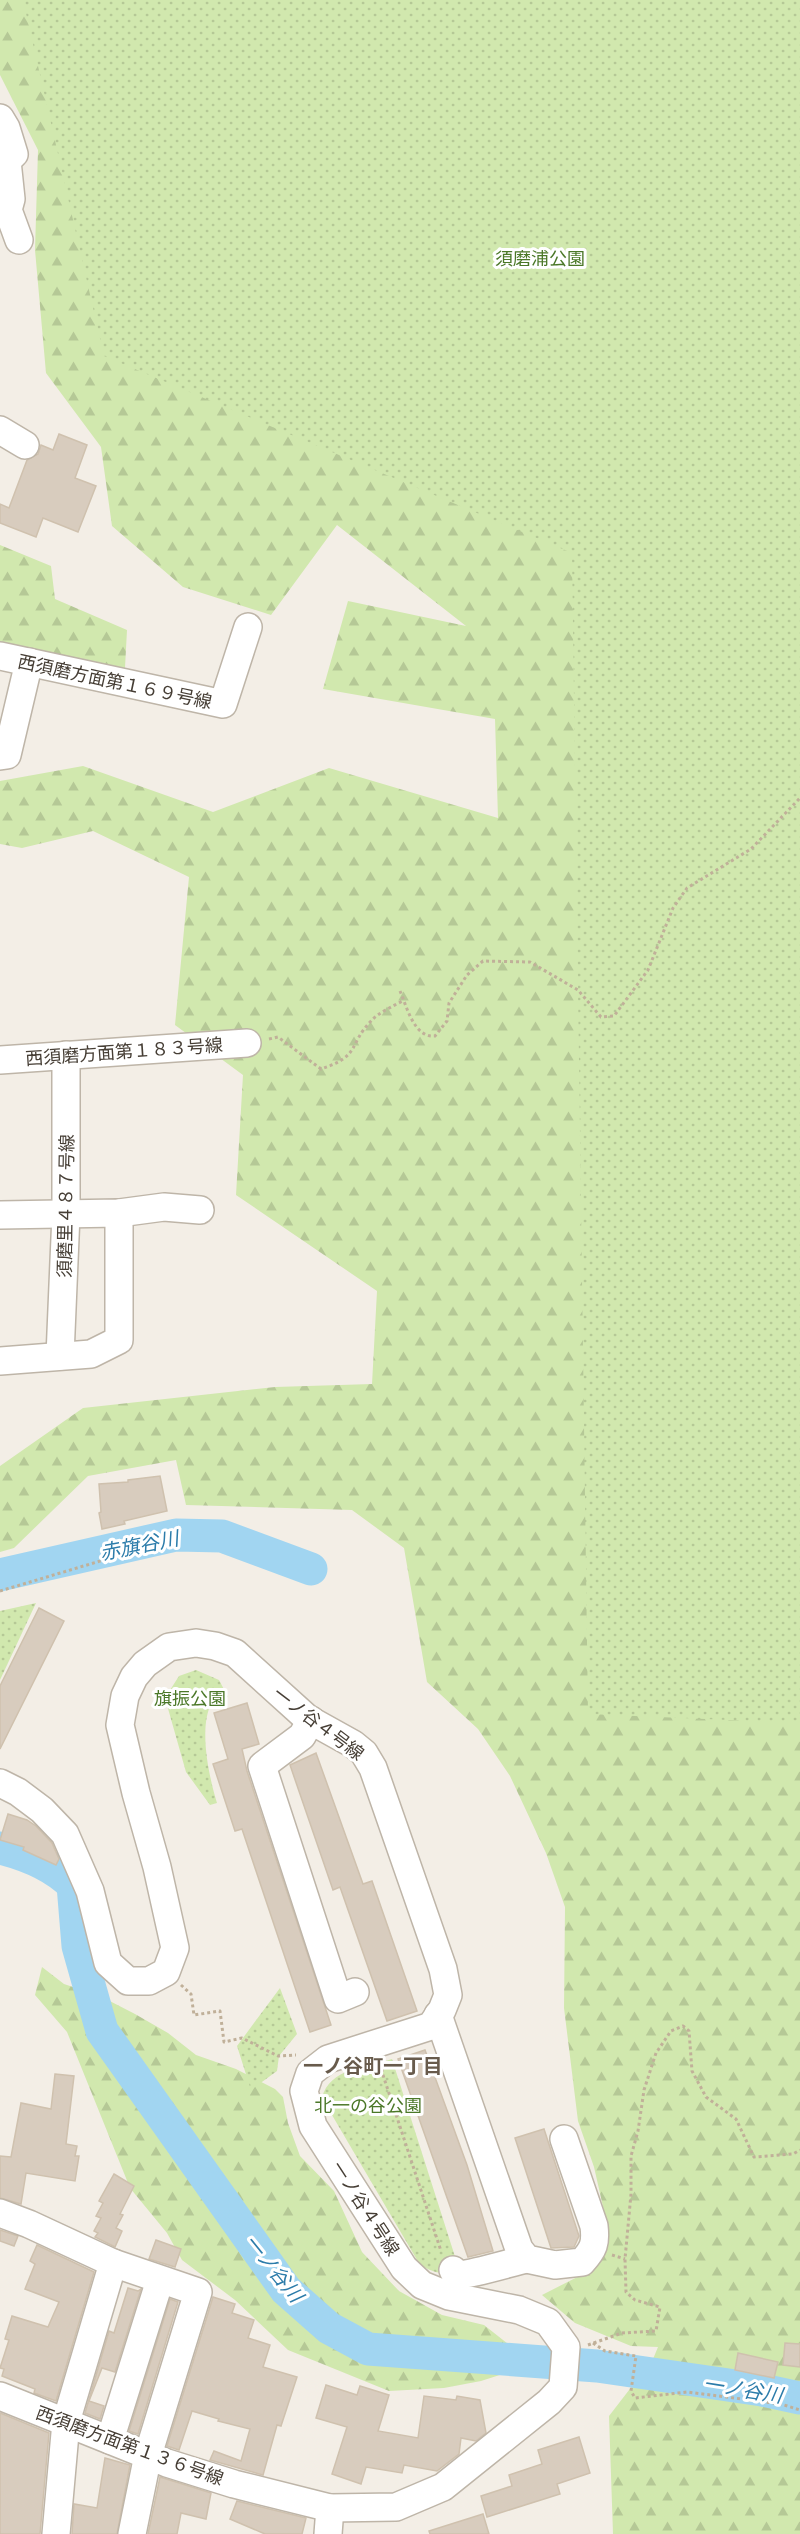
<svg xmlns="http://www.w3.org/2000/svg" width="800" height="2534" viewBox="0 0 800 2534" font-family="'Noto Sans','Noto Sans JP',sans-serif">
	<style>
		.forest { fill: url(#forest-firs) }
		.park { fill: url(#park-dots) }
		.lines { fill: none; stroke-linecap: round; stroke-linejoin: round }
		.river { stroke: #a1d5f1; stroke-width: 33 }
		.building { fill: #d8ccbe; stroke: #cfc1ae; stroke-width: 1.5 }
		.minor-casing { stroke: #beb5a8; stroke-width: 30 }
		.path { stroke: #c0b099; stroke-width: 3; stroke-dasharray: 3 3; stroke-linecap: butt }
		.minor { stroke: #fff; stroke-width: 27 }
		.labels { text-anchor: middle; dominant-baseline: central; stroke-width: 6; stroke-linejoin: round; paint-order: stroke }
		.park-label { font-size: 18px; fill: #4b7828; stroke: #fff }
		.street-label { font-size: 18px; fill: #463e35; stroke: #fff }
		.water-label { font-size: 20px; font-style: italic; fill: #2c7caa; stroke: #fff }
		.neighbourhood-label { font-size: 20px; font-weight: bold; fill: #685b4c; stroke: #fff }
	</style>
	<defs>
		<pattern id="forest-firs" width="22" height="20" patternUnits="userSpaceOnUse" patternTransform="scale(1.5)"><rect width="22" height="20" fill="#d1e8ae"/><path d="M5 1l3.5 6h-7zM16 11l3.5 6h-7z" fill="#b5c896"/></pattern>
		<pattern id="park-dots" width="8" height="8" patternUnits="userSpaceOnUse" patternTransform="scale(1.5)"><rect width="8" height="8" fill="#d1e8ae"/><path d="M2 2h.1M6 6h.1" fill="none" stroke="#b5c896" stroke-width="1.8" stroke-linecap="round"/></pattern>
	</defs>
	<rect width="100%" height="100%" fill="#f3eee6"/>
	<g class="forest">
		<path d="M0,0H800V2534H613L609,2416L653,2359L658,2347L631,2346L575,2323L542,2295L595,2268L609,2233L594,2167L578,2121L564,2008L565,1907L546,1853L510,1776L478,1729L427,1682L404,1548L352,1510L186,1505L176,1460L88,1476L14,1548L0,1552V1466L83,1408L275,1387L372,1384L377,1291L236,1195L243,1075L175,1025L189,877L93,831L22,848L0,844V781L83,766L213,812L329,768L498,818L495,719L323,689L348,601L466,626L337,525L271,615L183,587L112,526L101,447L46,373L35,250L38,150L0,75Z"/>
		<path d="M0,545L51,566L55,599L127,630L125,668L0,642Z"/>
		<path d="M42,1967L64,1984L100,1996L135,2014L168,2033L196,2055L236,2069L275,2089L283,2097L288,2123L300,2156L334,2191L362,2252L399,2291L442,2315L484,2325L513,2348L506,2373L481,2381L444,2388L389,2391L288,2350L235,2300L182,2260L167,2233L130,2188L67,2032L35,1995Z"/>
	</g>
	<g class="park">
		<path d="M23,0H800V1723L588,1714L572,553L104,356Z"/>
		<path d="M36,1603L0,1680V1611Z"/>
		<path d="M196,1670L219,1680L228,1697L212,1702C198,1727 209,1777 217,1803L210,1805L186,1772L165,1698L179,1676Z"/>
		<path d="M280,1988L297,2034L279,2056L277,2071L251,2090L237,2046Z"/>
		<path d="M392,2059L458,2266C444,2277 435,2273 420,2265L322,2098C329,2068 367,2067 392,2059Z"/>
	</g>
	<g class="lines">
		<g class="river">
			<path d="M0,1575L176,1535L222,1536L311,1569"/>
			<path d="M0,1848C28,1855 53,1865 73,1885L78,1946L102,2031L286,2290L329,2328L368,2349L597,2366L762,2390L800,2398"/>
		</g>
	</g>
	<g class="building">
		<path d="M59,434L87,445L75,478L96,486L78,532L43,518L36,537L0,523V504L9,508L27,460L38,454L41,445L53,450Z"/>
		<path d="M160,1476L167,1511L124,1521L125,1524L102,1529L99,1513L101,1512L99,1484L128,1482V1480Z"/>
		<path d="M39,1608L64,1621L0,1749V1686Z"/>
		<path d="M247,1703L259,1744L242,1749L247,1771L331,2025L310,2032L242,1829L235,1831L213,1764L228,1759L214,1713Z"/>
		<path d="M316,1753L363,1884L372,1881L417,2011L387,2021L340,1887L333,1890L290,1765Z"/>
		<path d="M8,1814L27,1820L36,1826L52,1843L59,1859L56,1865L23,1850L24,1847L0,1840Z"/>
		<path d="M425,2050L467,2165L493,2251L468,2257L398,2059Z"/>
		<path d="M55,2074L74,2076L66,2144L77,2146L75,2156H79L75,2181L26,2173L21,2204L0,2198V2156L11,2157L21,2103L51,2109Z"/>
		<path d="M544,2129L579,2236L574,2247L551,2248L515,2138Z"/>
		<path d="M114,2174L134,2186L120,2214L123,2215L116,2228L122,2231L115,2247L95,2237L98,2233L94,2231L101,2218L96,2216L103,2203L99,2201Z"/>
		<path d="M0,2230L18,2236L14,2246L0,2241Z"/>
		<path d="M156,2240L181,2249L175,2267L149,2259Z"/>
		<path d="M37,2245L94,2272L56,2401L34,2393L35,2389L2,2376L4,2369L0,2368L9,2340L5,2339L12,2316L48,2327L59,2302L25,2289L35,2264L30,2261Z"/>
		<path d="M128,2288L138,2291L141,2289L115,2372L102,2368L89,2401L104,2406L100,2419L85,2413L109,2331L114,2333Z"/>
		<path d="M213,2297L235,2304L232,2313L254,2320L248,2338L270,2345L263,2367L297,2377L281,2426L277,2425L263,2475L210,2460L214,2451L241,2461L250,2429L218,2421L219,2419L192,2411L179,2450L167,2446Z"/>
		<path d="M170,2299L178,2302L138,2434L129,2431Z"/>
		<path d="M785,2343L800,2344V2367L783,2365Z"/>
		<path d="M738,2353L778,2362L774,2378L735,2370Z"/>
		<path d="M326,2385L357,2395L360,2386L389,2395L378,2431L418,2438L424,2396L456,2400L457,2396L480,2400L486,2433L476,2441L461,2438L459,2454L437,2471L404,2465L402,2473L366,2467L361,2484L332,2474L347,2427L316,2418Z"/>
		<path d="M0,2413L49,2433L40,2534H0Z"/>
		<path d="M579,2437L590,2473L557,2484L560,2494L487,2517L481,2496L512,2486L509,2475L542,2464L538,2450Z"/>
		<path d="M105,2458L130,2465L117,2534H72L74,2504L97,2508Z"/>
		<path d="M160,2477L211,2493L206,2519L181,2513L177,2534H148Z"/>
		<path d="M237,2501L306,2518L302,2534H265L230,2519Z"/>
		<path d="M483,2514L489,2534H430L429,2531Z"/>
	</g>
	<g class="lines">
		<g class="minor-casing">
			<g id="minor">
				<path d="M0,118L6,128L14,154L7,161L11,199L8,210L19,240"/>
				<path d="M0,430L25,445"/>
				<path d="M0,656L223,704L248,627"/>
				<path d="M0,756L7,755L29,662"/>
				<path d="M0,1060L247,1043"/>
				<path d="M0,1215L119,1213L164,1207L200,1210"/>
				<path d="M60,1356L66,1214V1055"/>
				<path d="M0,1361L91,1354L119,1340V1213"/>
				<path d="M311,1720L302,1736L262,1766L338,1999L355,1992"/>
				<path d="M0,1783L18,1792L42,1810L65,1834L90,1891L108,1963L128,1981H149L166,1972L175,1948L157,1867L136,1793L120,1725L125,1696L134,1677L145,1664L169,1647L196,1643L215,1646L235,1653L308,1719L353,1744L364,1753L373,1768L443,1969L448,1995L442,2010L431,2026L328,2059L310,2073L304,2091L313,2126L404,2268L422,2285L449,2296L519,2310L548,2322L566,2347L563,2387L549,2402L443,2487L396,2507L330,2508L234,2484L167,2463L0,2396"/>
				<path d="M438,2015L519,2249L527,2259L555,2265L582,2262C594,2249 596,2243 594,2226L564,2139"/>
				<path d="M0,2213L29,2224L113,2263L198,2292L148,2455L132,2534"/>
				<path d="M453,2270L455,2274C465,2277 512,2262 527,2259"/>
				<path d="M110,2440L160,2280"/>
				<path d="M56,2534L66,2422L113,2263"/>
				<path d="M328,2534L330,2508"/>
			</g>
		</g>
		<g class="path">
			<path d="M400,991C407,1007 414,1038 435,1036L447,1021L449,1003L467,975L483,961L530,962L578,990L601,1017L614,1016L648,970L673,908L687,888L751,849L800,798"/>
			<path d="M269,1039L278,1037L321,1069C361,1056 348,1045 371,1021C379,1012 394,1006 404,1000"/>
			<path d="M0,1591L127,1553"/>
			<path d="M181,1985L191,1994L194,2015L220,2011L224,2042L242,2038L278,2056L296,2055"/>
			<path d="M383,2063L382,2072L441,2251"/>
			<path d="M612,2255L625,2259"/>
			<path d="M593,2343L605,2351L636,2356L631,2391L635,2398L687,2392L781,2404L800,2410"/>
			<path d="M588,2345L622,2333L656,2331L660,2307L635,2300L626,2292L625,2259L631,2194V2156L638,2131L644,2090L656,2053L671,2031L683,2026L689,2031L692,2071L706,2097L736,2119L754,2157L793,2154L800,2150"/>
		</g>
		<use href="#minor" class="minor"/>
	</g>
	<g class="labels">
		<g class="park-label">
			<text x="540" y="258">須磨浦公園</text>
			<text x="190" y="1698">旗振公園</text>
			<text x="368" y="2105">北一の谷公園</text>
		</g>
		<g class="street-label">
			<text transform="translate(115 681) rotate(12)">西須磨方面第１６９号線</text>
			<text transform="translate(124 1051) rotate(-4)">西須磨方面第１８３号線</text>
			<text transform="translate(65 1206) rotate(-89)">須磨里４８７号線</text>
			<text transform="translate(319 1723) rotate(37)">一ノ谷４号線</text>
			<text transform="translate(366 2208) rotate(57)">一ノ谷４号線</text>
			<text transform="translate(130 2445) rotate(20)">西須磨方面第１３６号線</text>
		</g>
		<g class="water-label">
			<text transform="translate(139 1545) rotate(-11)">赤旗谷川</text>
			<text transform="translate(274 2268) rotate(51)">一ノ谷川</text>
			<text transform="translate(743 2389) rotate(9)">一ノ谷川</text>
		</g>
		<g class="neighbourhood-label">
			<text x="373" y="2065">一ノ谷町一丁目</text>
		</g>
	</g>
</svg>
